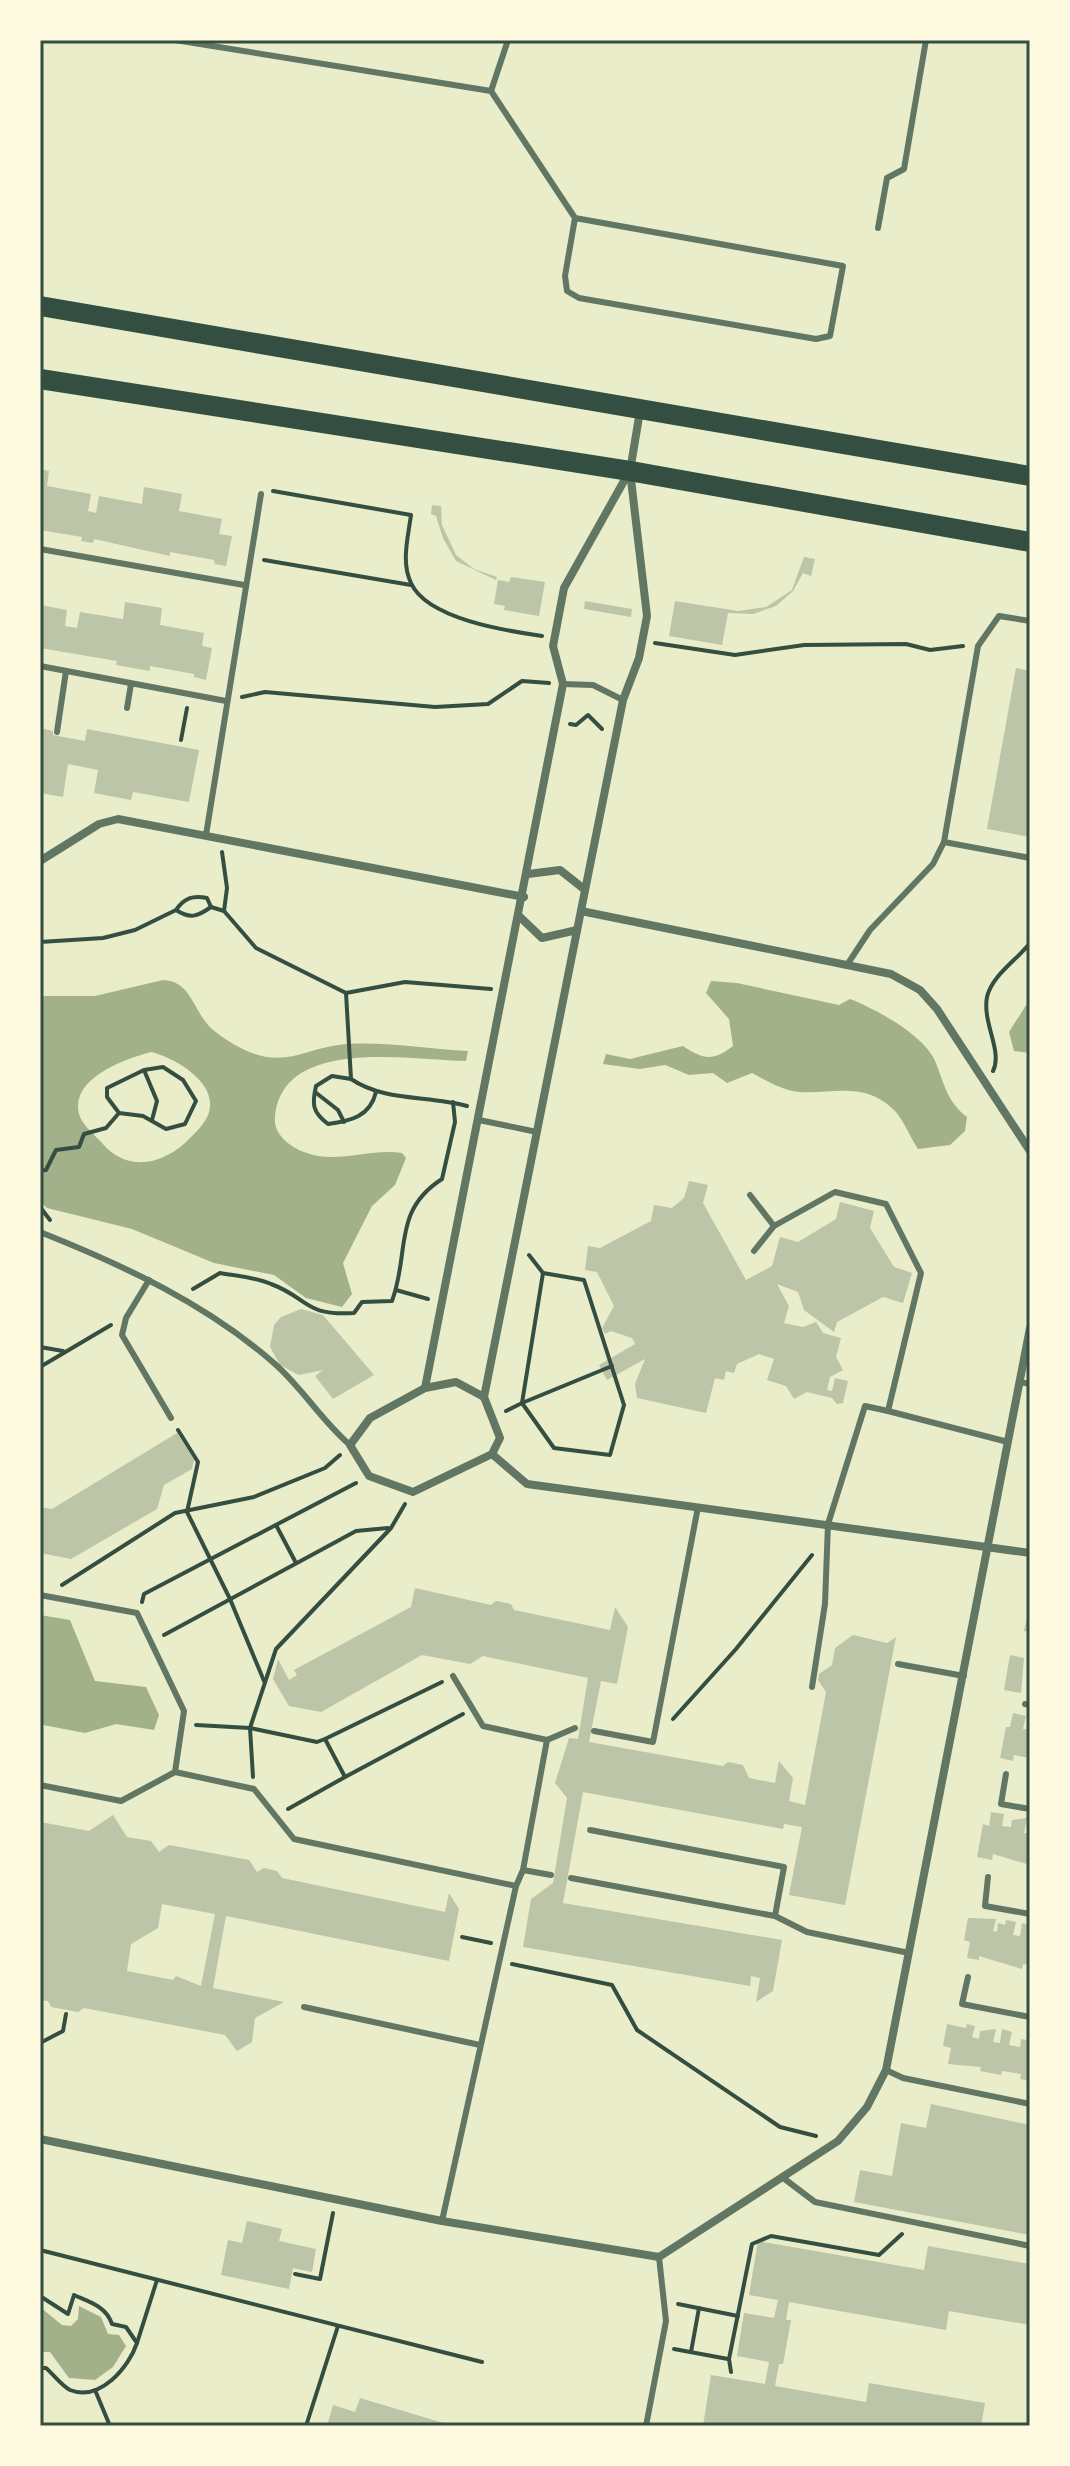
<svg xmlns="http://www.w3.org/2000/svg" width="1070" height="2466" viewBox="0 0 1070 2466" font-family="'Fira Sans',sans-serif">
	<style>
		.water { fill: #a3b18a; fill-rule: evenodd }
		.building { fill: #bcc5a7; fill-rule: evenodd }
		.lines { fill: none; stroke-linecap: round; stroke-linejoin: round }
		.path { stroke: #344e41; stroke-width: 4 }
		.service { stroke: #617663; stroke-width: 6 }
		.minor { stroke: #617663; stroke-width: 8 }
		.primary { stroke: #344e41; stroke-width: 20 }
		.neatline { fill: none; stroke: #344e41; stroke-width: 3 }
	</style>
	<rect width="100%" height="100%" fill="#e9edc9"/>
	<g class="water">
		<path d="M163,980C192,981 193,1012 212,1029C224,1039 240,1049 255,1054C287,1065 308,1049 338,1045C377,1040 428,1049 468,1051L466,1061C410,1060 282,1036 275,1117C273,1134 290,1147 304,1152C335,1165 370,1148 402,1153L406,1158L395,1185L372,1206L343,1263L352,1294L342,1307L306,1298L274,1275L214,1263L132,1229L47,1208L40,1201V996H95ZM151,1052C172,1057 213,1079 210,1107C209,1119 199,1129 191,1137C166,1164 128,1174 102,1143C95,1135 82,1125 79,1114C70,1078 125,1059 151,1052Z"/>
		<path d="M711,981L737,983L839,1005L850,999C876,1009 926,1036 936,1063C944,1084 948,1103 967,1117L965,1131L950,1145L918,1149C910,1137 904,1121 895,1111C865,1081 835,1094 799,1092C782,1090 767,1081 752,1073L727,1083L713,1073L689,1075L665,1065L640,1069L603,1064L606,1054L630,1059L683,1046C703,1060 714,1061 733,1046L729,1019L706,993Z"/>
		<path d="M1030,999V1053L1014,1051L1009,1032Z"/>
		<path d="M40,1615L70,1620L95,1681L146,1687L159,1715L154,1730L116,1724L85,1733L43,1725L40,1718Z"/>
		<path d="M79,2306L101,2317L108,2334L119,2335L126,2346L113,2367L95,2380L69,2378L50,2352H40V2307L62,2325L71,2326L78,2319Z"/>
	</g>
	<g class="building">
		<path d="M40,469L49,471L47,486L91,494L88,511L96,513L99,496L142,504L144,487L182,494L179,511L222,519L219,534L232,536L226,566L215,564L214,560L170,552V556L94,539L93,543L81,541L82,537L40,530Z"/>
		<path d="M432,505L441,506L442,525L456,555L474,569L497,577L496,580L456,561L443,538L436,516L431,514Z"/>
		<path d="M804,557L815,559L811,576L803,573L793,591L776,606L753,614L728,613L722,645L669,636L675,601L738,611L766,607L792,590Z"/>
		<path d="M511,577L545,582L539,616L504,610L505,606L494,604L498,580L509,582Z"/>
		<path d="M585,601L632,609L631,617L584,609Z"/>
		<path d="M125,602L162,608L160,625L204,633L202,646L212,648L206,680L194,677V674L150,666V671L116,665L117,661L40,648V605L67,610L65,626L77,628L80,612L123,619Z"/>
		<path d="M1016,668L1030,671V837L987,829Z"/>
		<path d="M40,728L53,731V735L85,741L87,729L199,750L189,802L133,792L131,800L94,793L98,770L68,764L63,797L40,793Z"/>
		<path d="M689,1181L708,1185L703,1203L746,1280L772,1266L780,1237L798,1242L836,1219L840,1202L874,1211L870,1228L894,1267L912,1273L903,1303L883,1297L837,1322L834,1332L804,1310L798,1292L777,1284L789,1306L784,1323L803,1327L816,1322L823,1333L841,1338L836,1357L843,1370L830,1377L827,1390L832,1391L835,1378L848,1381L843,1403L837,1404L832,1398L807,1392L794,1399L786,1386L767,1380L774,1359L759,1354L737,1364L734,1373L726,1371L724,1380L715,1378L706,1413L637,1398L635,1384L645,1359L607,1380L599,1365L635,1344L632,1338L611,1331L605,1334L602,1328L614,1306L597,1272L585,1270L588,1246L600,1248L651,1221L654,1205L672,1208L684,1198Z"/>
		<path d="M301,1309L323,1315L374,1375L333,1399L315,1376L323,1370L299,1375L280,1365L270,1347L274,1325L281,1317Z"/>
		<path d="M177,1433L194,1460L192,1469L164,1485L157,1509L71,1559L40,1553V1507L52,1509Z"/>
		<path d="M415,1588L491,1605L496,1601L511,1604L514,1610L610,1630L615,1607L628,1627L617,1684L601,1681L589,1742L723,1766L728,1762L743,1765L749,1778L775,1783L779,1761L793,1778L789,1801L805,1805L826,1692L818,1680L819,1674L832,1665L835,1648L853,1635L887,1643L896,1637L845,1905L789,1895L802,1827L784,1824L783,1829L583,1792L563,1903L782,1940L773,1991L756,2002L760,1978L751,1976L750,1986L523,1947L531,1899L553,1883L567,1798L555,1783L569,1738L578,1739L588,1678L483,1656L470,1664L422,1655L321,1712L289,1706L273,1679L278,1659L289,1680L297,1675L294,1670L411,1607Z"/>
		<path d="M1029,1608H1030V1632L1024,1631Z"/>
		<path d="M1010,1655L1024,1658L1021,1693L1004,1690Z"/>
		<path d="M1013,1713L1026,1716L1023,1729L1030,1730V1758L1014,1755L1013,1761L1000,1758L1006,1727H1010Z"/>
		<path d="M991,1812L1004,1814L1002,1826L1011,1827L1012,1820L1027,1818L1024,1833L1030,1834V1865L993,1854L992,1860L977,1857L983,1824L989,1826Z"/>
		<path d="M113,1815L127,1837L151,1841L159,1852L169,1845L249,1860L257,1872L264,1868L277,1871L282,1878L445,1912L449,1893L459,1909L449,1961L226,1916L213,1988L284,2002L255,2018L252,2042L237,2051L225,2035L84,2008L78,2012L51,2007L48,2001L40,2000V1822L89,1831ZM162,1904L215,1914L201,1986L176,1976L173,1980L127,1971L131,1944L158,1928Z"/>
		<path d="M968,1918L996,1919L993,1931L997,1932L998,1923L1005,1925L1006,1920L1016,1922L1013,1935L1020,1936L1022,1923L1030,1925V1965L1023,1964L1022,1969L979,1956V1960L967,1958L970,1942L964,1940Z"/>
		<path d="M947,2024L966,2028L967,2024L975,2026L972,2037L979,2039L980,2031L996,2029L993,2042L1000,2043L1002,2029L1012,2032L1009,2045L1020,2047L1021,2039L1027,2040L1030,2032V2081L1020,2079L1021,2074L1002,2071L1001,2075L980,2071L981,2067L948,2064L951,2048L943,2046Z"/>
		<path d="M931,2104L1030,2125V2235L854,2202L860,2170L892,2176L901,2123L926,2128Z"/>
		<path d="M247,2221L282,2229L279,2241L316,2249L312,2272L293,2268L289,2289L221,2275L228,2240L242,2243Z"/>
		<path d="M758,2241L924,2270L928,2246L1030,2264V2325L949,2311L946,2330L789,2302L786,2320H791L783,2364H779L775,2386L866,2402L869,2383L985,2403L981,2426H703L711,2375L765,2384L769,2362L737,2356L744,2313L774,2318L778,2300L749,2295Z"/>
		<path d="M360,2398L450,2425V2426H327L333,2405L355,2412Z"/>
	</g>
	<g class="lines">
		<g class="path">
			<path d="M273,491L411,515C408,537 401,563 411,583C427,619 507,631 542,636"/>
			<path d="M264,560L411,585"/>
			<path d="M655,643L735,655L804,645L906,644L930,650L963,646"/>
			<path d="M242,697L265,692L435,707L488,704L522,681L549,683"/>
			<path d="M570,724L576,725L588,715L602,729"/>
			<path d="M181,740L187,708"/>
			<path d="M222,852L227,888L224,911"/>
			<path d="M176,910C184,898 193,895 207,898L211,907"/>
			<path d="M40,942L103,938L135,930L176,910C190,919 197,917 211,907L224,911L256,948L346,993L405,982L491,989"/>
			<path d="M346,993L351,1079C385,1102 428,1095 467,1106"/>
			<path d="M144,1070L157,1101L152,1120"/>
			<path d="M993,1071C1003,1051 982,1023 987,997C992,975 1017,960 1030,943"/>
			<path d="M351,1079L332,1076L316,1086C312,1104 312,1112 328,1124C350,1121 370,1117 376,1092"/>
			<path d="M315,1092L338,1110L344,1122"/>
			<path d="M40,1171L46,1170L56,1150L79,1147L84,1134L106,1128L119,1113L107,1097V1088L144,1070L163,1067L183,1080L196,1101L185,1124L166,1129L143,1116L119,1113"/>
			<path d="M40,1207L50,1220"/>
			<path d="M529,1255L543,1273L584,1280L624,1405L610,1455L554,1448L522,1403L612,1366"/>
			<path d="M193,1289L220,1273C237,1276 255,1277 271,1284C309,1298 303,1316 354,1313L362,1302L392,1301C410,1253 392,1211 442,1179L455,1122L453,1102"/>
			<path d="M396,1290L428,1299"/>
			<path d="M40,1347L63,1351"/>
			<path d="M40,1367L111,1325"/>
			<path d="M506,1411L522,1403L543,1273"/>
			<path d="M178,1430L198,1462L187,1512L230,1599L264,1681"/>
			<path d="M276,1525L296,1563"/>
			<path d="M62,1585L175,1513L254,1497L325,1468L340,1455"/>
			<path d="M142,1602L144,1594L356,1483"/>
			<path d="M164,1635L356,1531L388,1528"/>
			<path d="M673,1719L736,1649L812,1555"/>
			<path d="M196,1725L250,1728L317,1742L325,1739L345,1777L288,1809"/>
			<path d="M325,1739L442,1682"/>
			<path d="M253,1777L250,1728L276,1649L391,1528L405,1504"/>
			<path d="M345,1777L463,1714"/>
			<path d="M462,1937L491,1943"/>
			<path d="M512,1964L612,1985L637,2030L780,2127L816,2136"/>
			<path d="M40,2043L63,2031L66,2014"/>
			<path d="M40,2250L482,2362"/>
			<path d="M295,2274L320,2279L333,2213"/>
			<path d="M40,2296L68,2314L74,2295C89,2302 106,2306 112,2324L126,2327L137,2343C129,2367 100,2402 70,2390C62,2386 53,2374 46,2368H40"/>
			<path d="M678,2304L738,2316"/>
			<path d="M137,2343L157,2280"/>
			<path d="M674,2349L728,2359"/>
			<path d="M691,2352L699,2308"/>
			<path d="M731,2372L729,2359L752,2244L771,2236L879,2255L902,2234"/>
			<path d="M95,2390L110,2426"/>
			<path d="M306,2426L338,2326"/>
		</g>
		<g class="service">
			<path d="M175,40L491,91L575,218L843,266L830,336L816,339L579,298L567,291L565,276L575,218"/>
			<path d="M491,91L508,40"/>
			<path d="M878,228L887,178L904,169L926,40"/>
			<path d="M40,549L244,585"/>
			<path d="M40,666L226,701"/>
			<path d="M563,684L593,685L623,700"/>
			<path d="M127,708L131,684"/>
			<path d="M57,732L66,671"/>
			<path d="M206,835L261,494"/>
			<path d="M944,842L1030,858"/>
			<path d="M847,965L870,930L933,864L944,842L978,646L999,616L1030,621"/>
			<path d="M479,1120L537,1132"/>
			<path d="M750,1195L774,1226L754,1251"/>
			<path d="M774,1226L835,1192L886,1204L921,1273L888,1411L865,1406L828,1524L825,1604L812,1687"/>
			<path d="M40,1232C123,1265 207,1304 275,1364C303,1389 322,1421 350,1445"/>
			<path d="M149,1280L126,1318L122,1335L171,1418"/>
			<path d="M1020,1382L1030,1384"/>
			<path d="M888,1411L1008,1442"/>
			<path d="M40,1595L137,1613L184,1711L175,1772"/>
			<path d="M898,1664L964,1676"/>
			<path d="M1025,1704L1030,1705"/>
			<path d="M594,1731L653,1742L698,1507"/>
			<path d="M547,1740L575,1728"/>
			<path d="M1006,1774L1001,1804L1030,1809"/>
			<path d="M40,1785L121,1801L175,1772L254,1789L294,1839L516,1886"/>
			<path d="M590,1830L784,1867L775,1916"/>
			<path d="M523,1870L551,1875"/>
			<path d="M988,1877L985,1906L1030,1914"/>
			<path d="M571,1878L775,1916L807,1932L909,1953"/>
			<path d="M968,1977L962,2004L1030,2017"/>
			<path d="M304,2007L480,2045"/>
			<path d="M886,2070L903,2078L1030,2104"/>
			<path d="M782,2177L815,2202L1030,2246"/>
			<path d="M442,2221L516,1886L523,1870L547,1740L483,1726L453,1676"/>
			<path d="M646,2426L666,2321L659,2257"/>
		</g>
		<g class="minor">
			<path d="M629,472L564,588L553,646L563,684L425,1388L370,1418L350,1445L369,1476L413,1492L492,1454L500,1438L484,1397L623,700L639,658L647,616L630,471L640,411"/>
			<path d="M40,861L99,824L118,819L524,897"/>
			<path d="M528,874L560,870L584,889"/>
			<path d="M581,911L891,974L920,990L937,1009L1030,1151"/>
			<path d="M520,917L542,938L577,930"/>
			<path d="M425,1388L456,1382L484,1397"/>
			<path d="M492,1454L527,1484L1030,1553"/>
			<path d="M40,2139L442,2221L659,2257L838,2141L867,2107L886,2070L1030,1328"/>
		</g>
		<g class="primary">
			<path d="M40,306L1030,476"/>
			<path d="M40,379L630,471L1030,542"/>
		</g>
	</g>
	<rect width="1070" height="2466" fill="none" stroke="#fefae0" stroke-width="84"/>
	<rect x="42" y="42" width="986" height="2382" class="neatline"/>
</svg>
